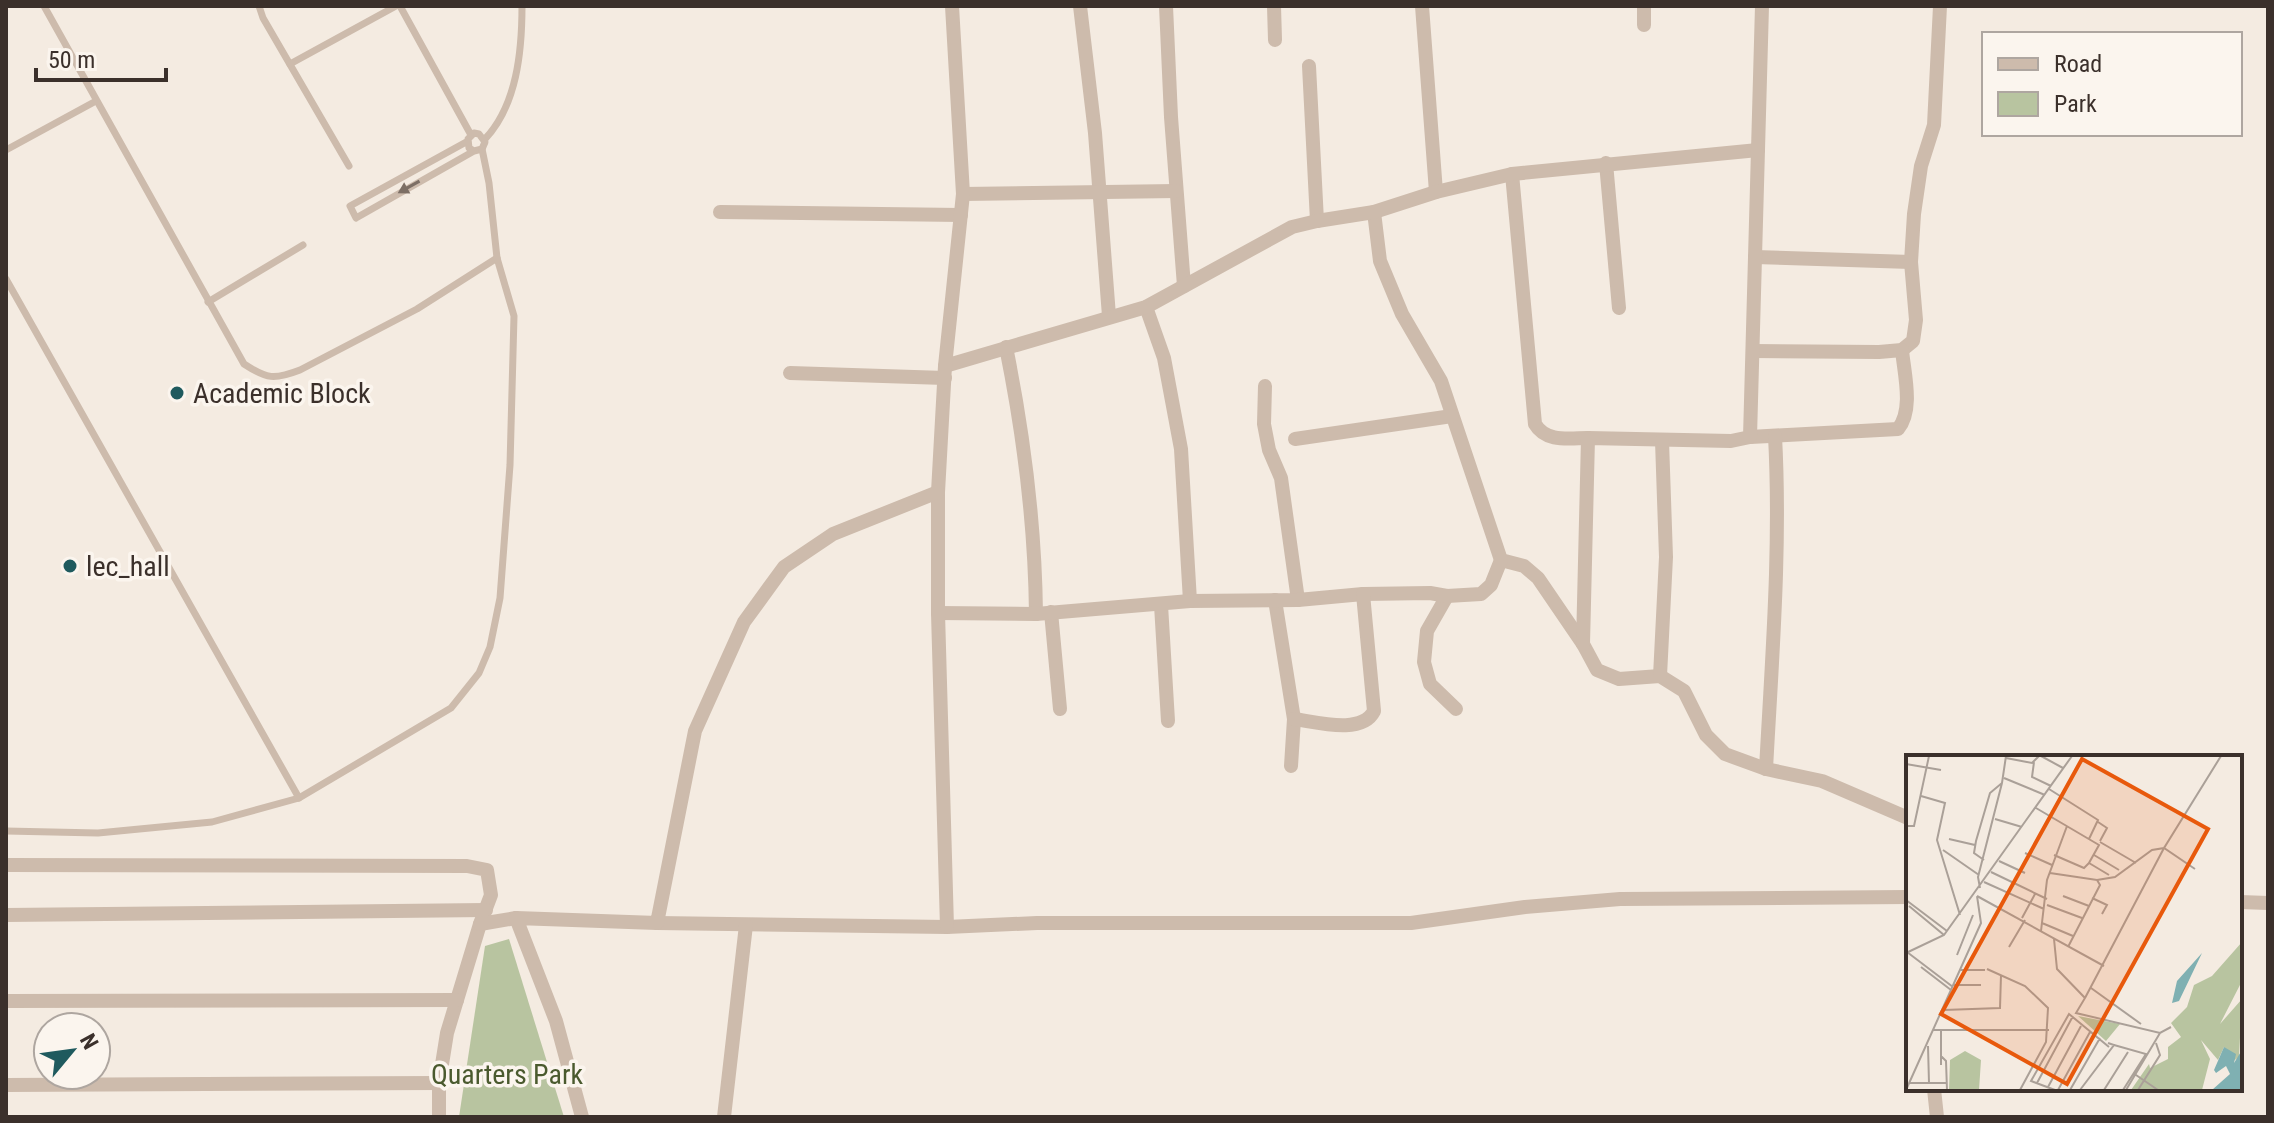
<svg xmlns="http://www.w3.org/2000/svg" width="2274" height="1123" viewBox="0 0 2274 1123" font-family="'Roboto Condensed',sans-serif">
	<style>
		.green { fill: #b8c4a0 }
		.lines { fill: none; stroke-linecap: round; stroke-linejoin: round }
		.service { stroke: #cdbbac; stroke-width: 7 }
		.minor { stroke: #cdbbac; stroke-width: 14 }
		.oneway { fill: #7d6f65 }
		.poi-dot { fill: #1f5a5e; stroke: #fbf5ee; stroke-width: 3 }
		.labels { text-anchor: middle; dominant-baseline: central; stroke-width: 7; stroke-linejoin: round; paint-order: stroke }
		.poi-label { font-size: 28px; fill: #3b302b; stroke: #fbf5ee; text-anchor: start }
		.park-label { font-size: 28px; fill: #4a5a2e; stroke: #fbf5ee }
		.inset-road { fill: none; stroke: #aaa098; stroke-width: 2 }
		.view { fill: #e8590c; fill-opacity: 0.15; stroke: #e8590c; stroke-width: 4 }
		.inset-edge { fill: none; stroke: #3b302b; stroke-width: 4 }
	</style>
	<rect width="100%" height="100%" fill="#f4ebe1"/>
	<path class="green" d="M509,939L564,1117H459L485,946Z"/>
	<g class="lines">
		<g class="service">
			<path d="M44,6L244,364C267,379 274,380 300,370L417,309L497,258"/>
			<path d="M259,6L263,18L349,166"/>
			<path d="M400,6L471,135"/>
			<path d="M290,64L396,6"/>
			<path d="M485,139C517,105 522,51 522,6"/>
			<path d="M468,141L350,206L356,218L474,151L482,149L485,142L479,134L474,133L468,139L469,148L474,151"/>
			<path d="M6,150L96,101"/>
			<path d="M6,279L299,798"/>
			<path d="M208,302L303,245"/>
			<path d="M6,831L98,833L212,822L299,798L451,708L479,673L490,647L500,598L510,465L514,316L497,258L489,183L482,149"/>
		</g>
		<g class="minor">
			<path d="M1080,6L1095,133L1109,316"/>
			<path d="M1166,6L1171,117L1184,286"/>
			<path d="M1274,6L1275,40"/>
			<path d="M1422,6L1436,192"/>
			<path d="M1644,6V25"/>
			<path d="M1309,66L1317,221"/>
			<path d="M1606,163L1619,308"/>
			<path d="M1512,174L1535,424C1546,443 1570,438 1588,438"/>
			<path d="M963,194L1176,191"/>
			<path d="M720,212L961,215"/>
			<path d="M1374,212L1380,261L1402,314L1441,381L1501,560L1524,566L1538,578L1583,644L1597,670L1619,679L1660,676L1684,691L1706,735L1725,754L1766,769L1822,781L1908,818"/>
			<path d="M1755,257L1911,262"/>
			<path d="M1146,307L1164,358L1181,449L1190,601"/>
			<path d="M1006,347C1024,436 1035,523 1036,614"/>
			<path d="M1753,351L1879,352L1902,350L1913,341L1916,320L1911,262L1914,214L1921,166L1934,125L1940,6"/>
			<path d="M945,366L1146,307L1292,227L1317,221L1374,212L1436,192L1512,174L1758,150"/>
			<path d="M790,373L945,378"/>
			<path d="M1265,386L1264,424L1269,450L1281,478L1298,600"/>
			<path d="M1750,437L1898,429C1914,410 1904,373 1902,350"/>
			<path d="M1295,439L1452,416"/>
			<path d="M1447,596L1427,631L1424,662L1430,684L1456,709"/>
			<path d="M1275,600L1294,719L1291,766"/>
			<path d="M1161,605L1168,721"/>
			<path d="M1051,612L1060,709"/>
			<path d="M938,613L1036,614L1190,601L1298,600L1363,594L1430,593L1447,596L1481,594L1491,585L1501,560"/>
			<path d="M1583,644L1588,438L1731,441L1750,437L1762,6"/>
			<path d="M1660,676L1666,557L1662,441"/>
			<path d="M1294,719C1317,722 1362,735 1374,711L1363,594"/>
			<path d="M1766,769C1772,657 1781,547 1775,436"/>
			<path d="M6,865L467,866L487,870L491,895L480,924L447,1033L439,1083V1117"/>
			<path d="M2240,902L2268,903"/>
			<path d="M6,915L486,910"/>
			<path d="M657,923L947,927L1037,923H1411L1525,907L1620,899L1908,897"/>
			<path d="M480,924L516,918"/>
			<path d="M947,927L938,613V492L945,366L963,194L952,6"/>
			<path d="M6,1001L457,1000"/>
			<path d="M6,1085L439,1083"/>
			<path d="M1934,1089L1937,1117"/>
			<path d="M582,1117L556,1021L516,918L657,923L695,731L744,622L784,567L833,534L938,492"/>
			<path d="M724,1117L746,925"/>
		</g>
	</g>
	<defs><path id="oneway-solid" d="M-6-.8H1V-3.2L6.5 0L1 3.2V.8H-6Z" transform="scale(2)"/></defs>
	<use class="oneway" href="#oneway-solid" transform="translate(409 187) rotate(151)"/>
	<g class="poi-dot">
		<circle cx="177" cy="393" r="8"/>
		<circle cx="70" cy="566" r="8"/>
	</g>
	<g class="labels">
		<g class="poi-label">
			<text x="193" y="393">Academic Block</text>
			<text x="86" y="566">lec_hall</text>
		</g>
		<g class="park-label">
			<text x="507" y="1074">Quarters Park</text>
		</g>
	</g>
	<g transform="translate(1906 755)">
		<rect width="336" height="336" fill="#f4ebe1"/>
		<path d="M336,187V226L314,269L336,244L333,302L326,307L318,292L312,305L295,285L304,304L296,335H225L243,309L244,313L262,304V292L275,282L265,268L281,252L288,230L306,221ZM172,261L214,269L200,286ZM59,296L75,305L73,335H43L44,305Z" fill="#b8c4a0"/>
		<path d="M296,198L273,246L266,248L271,226ZM318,292L330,299L328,308L336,295V335H306L324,319L320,311L310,318L308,315Z" fill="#7fb0b2"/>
		<path class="inset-road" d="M135,1L157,13M100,3L126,8L133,1M128,7L126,22L145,31M0,9L35,15M98,23L139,40M143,34L192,65L183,84M15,41L39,48L31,85L54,160M130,53L193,90L183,108L203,120M89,64L116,72M192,67L201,73L194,86M0,71H8L23,1M43,84L69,90M194,87L230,108M37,95L73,120M119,98L146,110M148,100L178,113L183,108M188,100L213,115M78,105L68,98L70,86L84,38L96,28L100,1M93,106L119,118M85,117L141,144M144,118L191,125L209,122L246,95L258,93L315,1M78,127L138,154M74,133L72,122L96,28M71,141L198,211M157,141L183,151M186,143L201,150L196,159M0,145L41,176M141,150L176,163M3,151L38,180M116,163L129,139M136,168L167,181M135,176L141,125L161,71M148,184L151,214L179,243L170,258L254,278L265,272M103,192L119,165M162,192L194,130L191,125M1,197L47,232M0,198L38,180L166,1M51,200L67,160M15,212L45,235M81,214L119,231L142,253L140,287L114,335M54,215H79M48,230H75M185,233L235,269M179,243L258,93L289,114M38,255L94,253L95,220M27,275H143M35,276V310M208,290L240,299L217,335M22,291L23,328M35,301L40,306L41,335M230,320L252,335M4,328H41M131,328L167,261M142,332L175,271M0,335L75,168L71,141M149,335L125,326L163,259L203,292M152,335L184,277M164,335L194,283M174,335L208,290L202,288M198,335L222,297M220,335L254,278M232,335L254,300L250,288"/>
		<path class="view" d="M176,4L302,74L161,329L35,259Z"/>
		<rect width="336" height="336" class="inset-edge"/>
	</g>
	<rect width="2274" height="1123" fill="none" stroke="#3b302b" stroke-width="16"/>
	<rect x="1982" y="32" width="260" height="104" fill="#fbf5ee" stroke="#aea6a0" stroke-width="2"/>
	<rect x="1998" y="58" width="40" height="12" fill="#cdbbac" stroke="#aea6a0" stroke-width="2"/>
	<text x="2054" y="72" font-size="24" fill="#3b302b">Road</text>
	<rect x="1998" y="92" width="40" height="24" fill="#b8c4a0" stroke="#aea6a0" stroke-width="2"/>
	<text x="2054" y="112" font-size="24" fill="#3b302b">Park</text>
	<g transform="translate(72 1051) rotate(61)"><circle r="38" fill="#fbf5ee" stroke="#aea6a0" stroke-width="2"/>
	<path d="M0-6L14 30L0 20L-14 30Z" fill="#1f5a5e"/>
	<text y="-12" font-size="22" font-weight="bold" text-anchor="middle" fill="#3b302b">N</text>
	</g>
	<path d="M36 68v12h130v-12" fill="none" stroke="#3b302b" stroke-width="4"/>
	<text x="48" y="68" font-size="24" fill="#3b302b" stroke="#fbf5ee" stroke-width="6" paint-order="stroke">50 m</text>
</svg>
